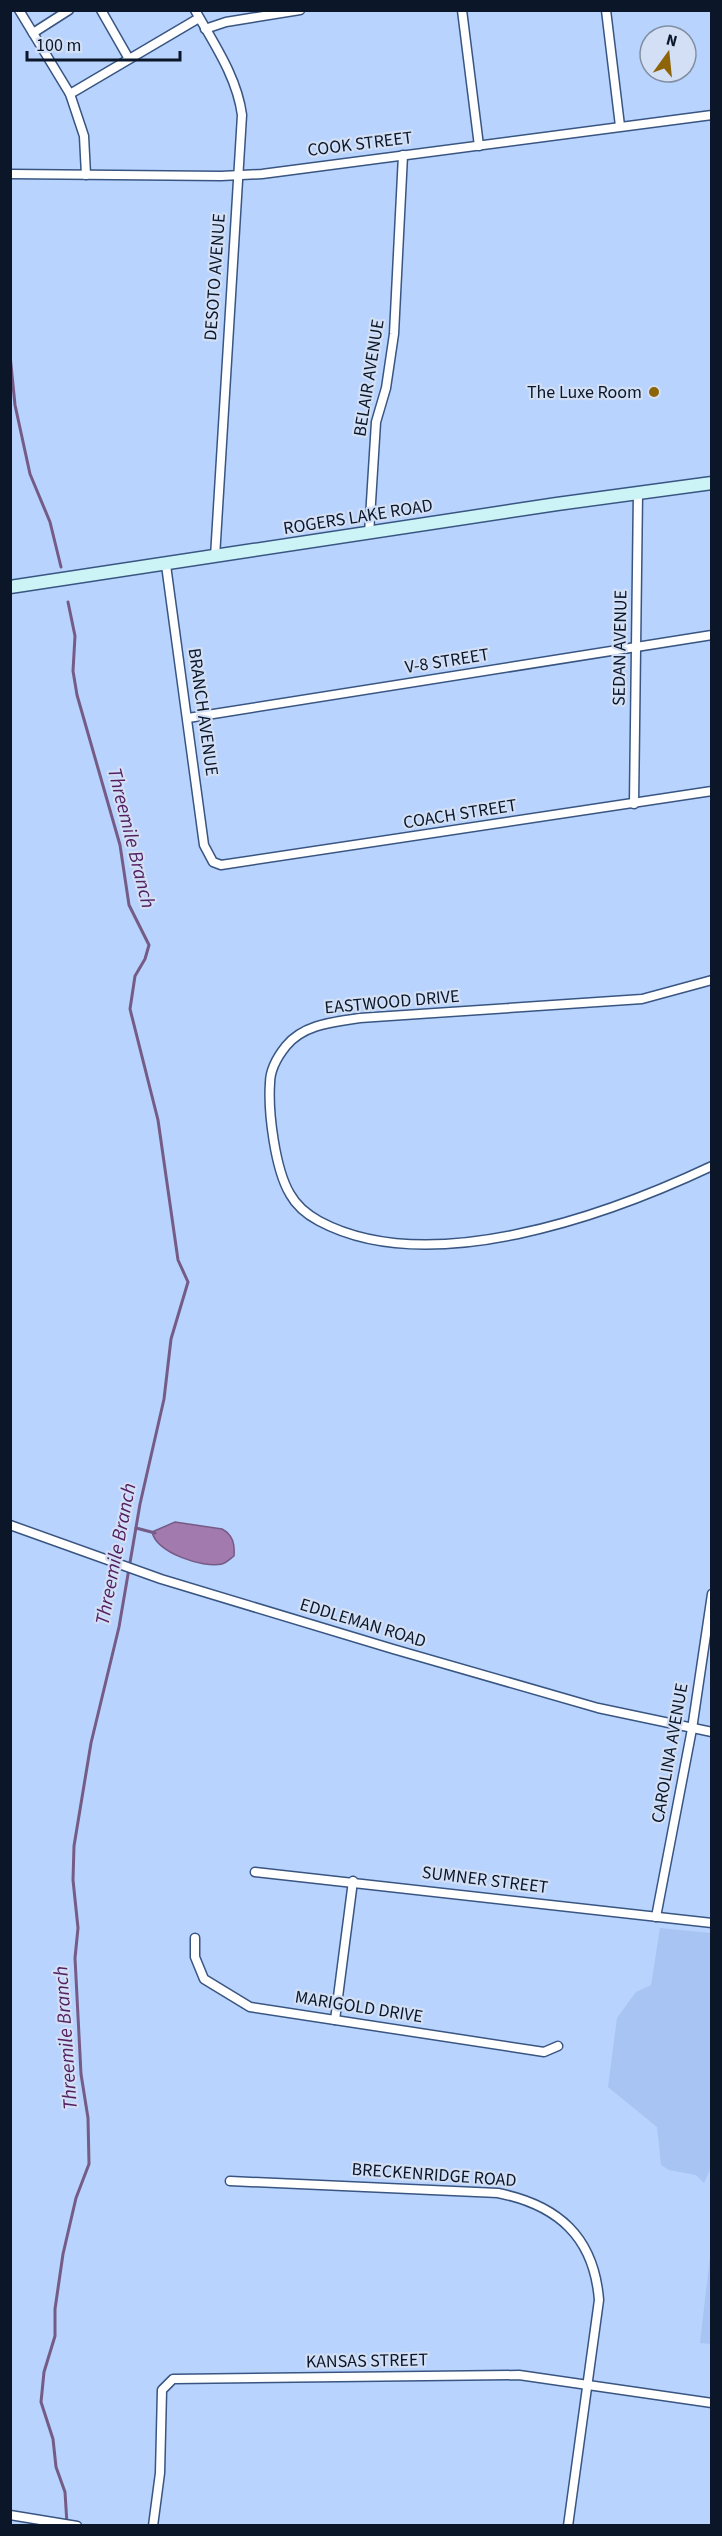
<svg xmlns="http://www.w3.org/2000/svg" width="722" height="2536" viewBox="0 0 722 2536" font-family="'Source Sans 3',sans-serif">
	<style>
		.built { fill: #a7c4f2 }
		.water { fill: #a37aae; stroke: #755c86; stroke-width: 1.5 }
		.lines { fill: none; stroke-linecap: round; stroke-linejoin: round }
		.stream { stroke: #755c86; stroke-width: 3 }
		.street-casing { stroke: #395582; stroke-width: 11 }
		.secondary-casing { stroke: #395582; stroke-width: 15 }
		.street { stroke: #fff; stroke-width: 8 }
		.secondary { stroke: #ccf4f6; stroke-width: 12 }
		.poi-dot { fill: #8e6408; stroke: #d2dff4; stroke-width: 2 }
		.labels { text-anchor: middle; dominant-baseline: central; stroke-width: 4.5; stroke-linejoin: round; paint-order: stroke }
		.street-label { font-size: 18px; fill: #0b1729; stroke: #d2dff4 }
		.poi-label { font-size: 18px; fill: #0b1729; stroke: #d2dff4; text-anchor: end }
		.water-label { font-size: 20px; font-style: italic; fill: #542061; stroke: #d2dff4 }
	</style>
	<rect width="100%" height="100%" fill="#b8d3fd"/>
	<g class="built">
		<path d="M660,1928L711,1933L712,2165L704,2183L696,2175L669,2170L661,2165L657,2127L608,2087L617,2018L636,1992L651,1985Z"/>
		<path d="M711,2248L712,2344H711L700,2343Z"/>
	</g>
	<path class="water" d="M175,1522L222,1529C233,1535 235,1544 234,1556C230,1559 226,1563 222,1564C202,1568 157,1553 152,1532Z"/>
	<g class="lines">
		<g class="stream">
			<path d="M10,355L15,405L30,474L50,522L61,567"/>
			<path d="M136,1528L155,1533"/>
			<path d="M67,2524L65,2492L56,2467L53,2439L41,2402L44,2372L55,2336V2309L63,2254L76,2198L89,2164L88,2118L81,2074L75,1958L78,1928L73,1880L74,1846L91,1743L119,1627L140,1504L164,1399L171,1339L188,1282L178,1260L158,1120L130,1009L135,976L145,959L149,945L129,905L120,845L77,695L73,671L75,636L68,602"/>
		</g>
		<g class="street-casing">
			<g id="street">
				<path d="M19,10L70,94L84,136L86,175"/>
				<path d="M101,10L129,59"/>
				<path d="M195,10C214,44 237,77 242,115L215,557"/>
				<path d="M462,10L479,146"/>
				<path d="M606,10L620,126"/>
				<path d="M205,29L226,22L300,10"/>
				<path d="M33,33L69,10"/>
				<path d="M70,94L199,18"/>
				<path d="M10,174L221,176L262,174L712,115"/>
				<path d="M369,534L376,422L386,388L394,334L403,155"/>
				<path d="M166,565L204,845L213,862L221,865L712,791"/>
				<path d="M188,718L712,635"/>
				<path d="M634,804L638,492"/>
				<path d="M712,980L642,999L360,1018C334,1022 304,1024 286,1046C278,1056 270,1070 270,1083C268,1112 275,1169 290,1194C296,1205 308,1215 319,1221C429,1280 608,1215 712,1166"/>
				<path d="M10,1525L161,1579L393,1649L598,1708L712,1732"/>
				<path d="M255,1872L712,1923"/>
				<path d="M656,1917L692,1729L712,1594"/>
				<path d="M195,1938V1957L204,1979L250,2007L544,2052L558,2046"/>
				<path d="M335,2020L353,1881"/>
				<path d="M230,2181L498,2193C558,2205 594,2237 599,2300L568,2526"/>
				<path d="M10,2515L77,2526"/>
				<path d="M153,2526L160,2473L162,2390L173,2379L519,2375L712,2403"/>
			</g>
		</g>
		<g class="secondary-casing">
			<path id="secondary" d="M10,587L557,504L712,483"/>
		</g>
		<use href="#street" class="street"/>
		<use href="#secondary" class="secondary"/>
	</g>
	<circle class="poi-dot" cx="654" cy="392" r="6"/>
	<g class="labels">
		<g class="street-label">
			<text transform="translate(360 144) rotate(-7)">COOK STREET</text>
			<text transform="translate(215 277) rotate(-86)">DESOTO AVENUE</text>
			<text transform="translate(369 378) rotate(-81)">BELAIR AVENUE</text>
			<text transform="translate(358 517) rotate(-9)">ROGERS LAKE ROAD</text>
			<text transform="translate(620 648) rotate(-89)">SEDAN AVENUE</text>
			<text transform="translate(447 661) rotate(-9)">V-8 STREET</text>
			<text transform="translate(203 712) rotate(82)">BRANCH AVENUE</text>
			<text transform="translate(460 814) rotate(-9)">COACH STREET</text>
			<text transform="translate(392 1002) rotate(-5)">EASTWOOD DRIVE</text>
			<text transform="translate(363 1623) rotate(17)">EDDLEMAN ROAD</text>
			<text transform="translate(670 1753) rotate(-80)">CAROLINA AVENUE</text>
			<text transform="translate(485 1880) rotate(7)">SUMNER STREET</text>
			<text transform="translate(359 2007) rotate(9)">MARIGOLD DRIVE</text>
			<text transform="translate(434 2175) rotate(4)">BRECKENRIDGE ROAD</text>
			<text transform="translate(367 2361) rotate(-1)">KANSAS STREET</text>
		</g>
		<g class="poi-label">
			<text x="642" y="392">The Luxe Room</text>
		</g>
		<g class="water-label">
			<text transform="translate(131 838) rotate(76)">Threemile Branch</text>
			<text transform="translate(116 1554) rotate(-79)">Threemile Branch</text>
			<text transform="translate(66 2038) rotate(-94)">Threemile Branch</text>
		</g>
	</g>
	<rect width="722" height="2536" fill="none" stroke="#0b1729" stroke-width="24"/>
	<g transform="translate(668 54) rotate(15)"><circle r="28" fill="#d2dff4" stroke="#828fa3" stroke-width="1.5"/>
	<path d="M0-4.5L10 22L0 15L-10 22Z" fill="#8e6408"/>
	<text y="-9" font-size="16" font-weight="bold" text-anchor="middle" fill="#0b1729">N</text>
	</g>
	<path d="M27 51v9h153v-9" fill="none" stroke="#0b1729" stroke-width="3"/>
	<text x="36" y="51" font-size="18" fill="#0b1729" stroke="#d2dff4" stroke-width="4.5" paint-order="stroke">100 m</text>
</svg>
